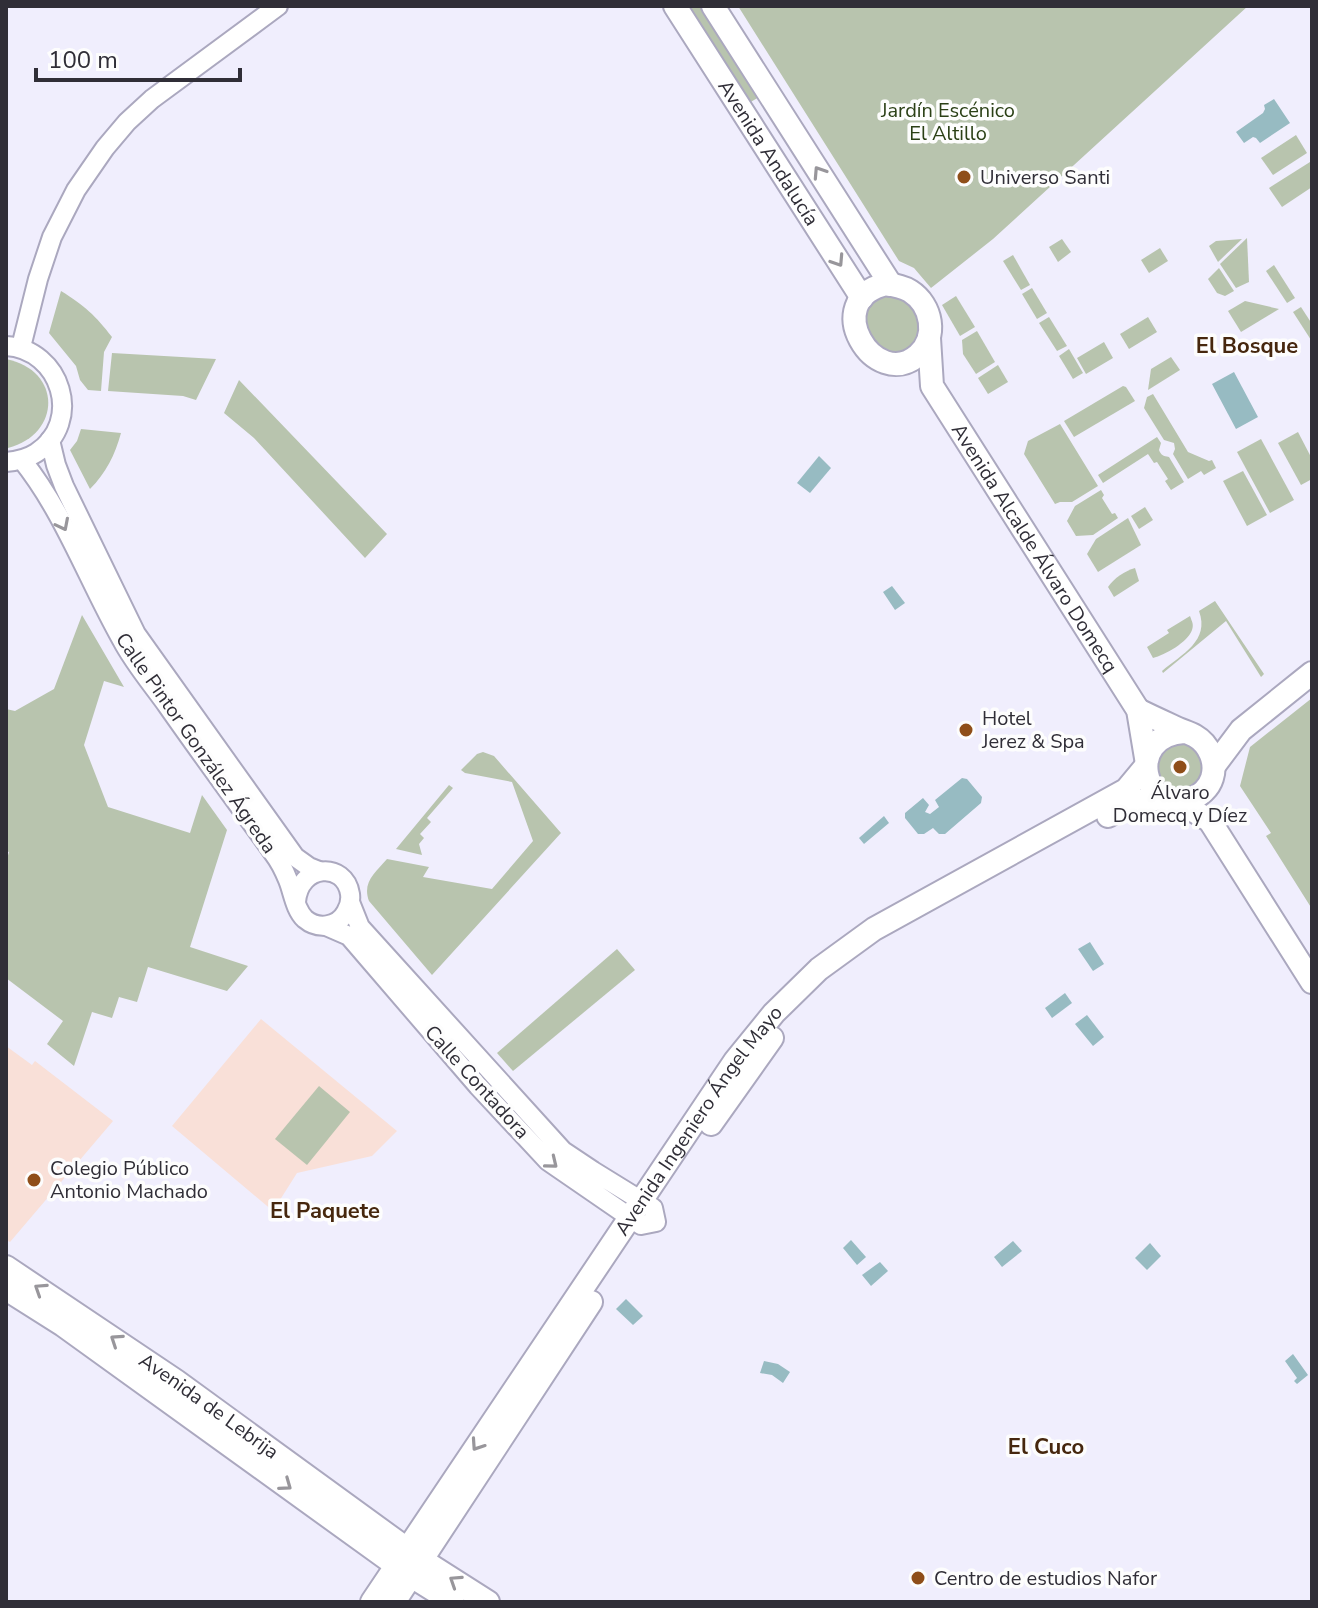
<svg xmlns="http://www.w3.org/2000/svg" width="1318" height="1608" viewBox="0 0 1318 1608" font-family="'Nunito Sans',sans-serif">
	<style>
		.education { fill: #f9e0d8 }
		.green { fill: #b8c4ae }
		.water { fill: #97bbc2 }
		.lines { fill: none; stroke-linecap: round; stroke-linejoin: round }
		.minor-casing { stroke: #aba8bf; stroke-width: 22 }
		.major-casing { stroke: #aba8bf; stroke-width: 26 }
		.minor { stroke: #fff; stroke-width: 18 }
		.major { stroke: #fff; stroke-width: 22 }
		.oneway { stroke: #98969b }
		.poi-dot { fill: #8f4e19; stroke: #fdfdfd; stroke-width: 3 }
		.labels { text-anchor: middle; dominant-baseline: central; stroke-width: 7; stroke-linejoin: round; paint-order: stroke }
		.park-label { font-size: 20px; fill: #2b4016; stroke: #fdfdfd }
		.street-label { font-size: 20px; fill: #302e37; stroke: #fdfdfd }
		.poi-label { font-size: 20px; fill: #302e37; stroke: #fdfdfd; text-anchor: start }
		.neighbourhood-label { font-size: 22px; font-weight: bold; fill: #46270e; stroke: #fdfdfd }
	</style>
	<rect width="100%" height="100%" fill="#f0eefd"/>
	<g class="education">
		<path d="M261,1019L397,1131L372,1156L297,1173L273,1211L172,1126Z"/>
		<path d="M6,1046L32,1065L35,1061L113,1121L10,1242L6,1240Z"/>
	</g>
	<g class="green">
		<path d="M687,6H701L759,97L749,103Z"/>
		<path d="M738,6H1248L993,239L931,288L914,268L899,261Z"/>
		<path d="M1296,135L1307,153L1273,175L1261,158Z"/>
		<path d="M1310,162L1312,165V187L1282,207L1269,188Z"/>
		<path d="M1247,238L1249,282L1236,288L1220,264Z"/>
		<path d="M1062,239L1071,252L1058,262L1049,247Z"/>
		<path d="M1242,239L1218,262L1209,246L1216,241Z"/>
		<path d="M1160,248L1168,261L1149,273L1141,260Z"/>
		<path d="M1013,255L1030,285L1021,290L1003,261Z"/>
		<path d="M1274,265L1295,298L1287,303L1266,271Z"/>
		<path d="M1219,268L1234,291L1225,296L1217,293L1208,279Z"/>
		<path d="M1032,288L1047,313L1037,319L1022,294Z"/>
		<path d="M61,291C84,305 96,316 112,337L104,352L101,391L88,390L80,380L76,366L49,333Z"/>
		<path d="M883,295C912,295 918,311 921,336L909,352L886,354C868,332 851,315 883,295Z"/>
		<path d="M956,296L975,327L960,336L942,305Z"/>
		<path d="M1245,301L1279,309L1241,332L1228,311Z"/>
		<path d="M1301,307L1312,324L1311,340L1293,312Z"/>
		<path d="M1049,317L1067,346L1057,351L1039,323Z"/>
		<path d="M1148,317L1157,332L1129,349L1120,334Z"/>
		<path d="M977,331L995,362L976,374L963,354L962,340Z"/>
		<path d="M1104,342L1113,358L1086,374L1077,358Z"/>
		<path d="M1069,349L1083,373L1073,379L1059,356Z"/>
		<path d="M112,353L216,359L196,400L183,396L108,391Z"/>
		<path d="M1171,357L1180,370L1148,390L1151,369Z"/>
		<path d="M6,359C62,370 62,434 8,448L6,447Z"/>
		<path d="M998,365L1008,382L988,394L978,378Z"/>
		<path d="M239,380L387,534L365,558L254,438L224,413Z"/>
		<path d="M1123,386L1126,387L1135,401L1074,437L1064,421Z"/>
		<path d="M1153,394L1188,452L1209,461L1212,460L1216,468L1204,475L1201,471L1188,479L1173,454L1175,449L1174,443L1164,440L1144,408L1147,397Z"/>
		<path d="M1060,424L1098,486L1072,502H1060L1055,504L1024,454L1028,441Z"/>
		<path d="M81,429L121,433C115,455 106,473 90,489L70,450L77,441Z"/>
		<path d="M1298,432L1312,459V479L1301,485L1278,443Z"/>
		<path d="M1157,437L1161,443L1159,450C1161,455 1163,456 1169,457L1184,482L1171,490L1165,481L1168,479L1157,462L1154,463L1148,454L1103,483L1098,475Z"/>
		<path d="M1261,439L1294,500L1270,513L1237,452Z"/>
		<path d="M1243,471L1267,515L1247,526L1223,481Z"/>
		<path d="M1101,490L1104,495L1102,498L1112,514L1115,513L1118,518L1093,535L1076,536L1067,521L1075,506Z"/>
		<path d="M1145,507L1153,520L1139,529L1131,516Z"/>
		<path d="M1128,518L1141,545L1098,572L1087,554L1096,539Z"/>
		<path d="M1135,568L1139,581L1114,597L1108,587C1114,578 1125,571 1135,568Z"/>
		<path d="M1215,601L1264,674L1261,677L1226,621L1163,673L1162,671C1182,654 1210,641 1199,611Z"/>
		<path d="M82,615L124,687L104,681L84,745L108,807L190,833L202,795L227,830L190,947L248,966L227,991L148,967L137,1002L119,997L112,1018L92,1012L74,1066L47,1044L63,1021L6,978V862L9,852L6,851L7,811L6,810V709L15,711L54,689Z"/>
		<path d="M1190,616C1192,622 1194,624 1192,630C1188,642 1165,655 1153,658L1147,647L1169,633L1167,630Z"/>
		<path d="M1312,698V909L1266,836L1271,833L1240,786L1250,747Z"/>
		<path d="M1184,741L1205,756L1203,782L1181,794L1158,782C1155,751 1155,751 1184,741Z"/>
		<path d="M483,752L494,756L561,833L432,975L369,901C362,882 375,873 387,859L429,867L423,877L492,889L533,841L512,782L465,773L461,770L477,754Z"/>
		<path d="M449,785L453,788L427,818L431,822L420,834L424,838L419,844L422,855L396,849Z"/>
		<path d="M617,949L635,970L513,1071L497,1053Z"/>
		<path d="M319,1086L350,1112L307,1165L275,1139Z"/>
	</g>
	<g class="water">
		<path d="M1274,99L1290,123L1260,143L1256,138L1253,137L1244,143L1236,132L1263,113L1265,109L1264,105Z"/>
		<path d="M1234,372L1258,417L1236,429L1212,384Z"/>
		<path d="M819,456L831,468L810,493L797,483Z"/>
		<path d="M892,586L905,603L895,610L883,592Z"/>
		<path d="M962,778L967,779L982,797L981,803L945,834H939L933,828L924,834H918L905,818V813L923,798L929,805L925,812L930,814L939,807L935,800Z"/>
		<path d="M884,816L889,823L864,844L859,838Z"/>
		<path d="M1090,942L1104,964L1093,971L1078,949Z"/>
		<path d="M1065,993L1072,1003L1052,1018L1045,1008Z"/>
		<path d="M1087,1015L1104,1037L1093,1046L1075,1024Z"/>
		<path d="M851,1240L866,1257L857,1265L843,1248Z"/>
		<path d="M1013,1241L1022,1251L1002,1267L994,1257Z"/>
		<path d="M1150,1243L1161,1256L1147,1270L1135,1258Z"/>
		<path d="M880,1262L888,1271L871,1286L862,1275Z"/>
		<path d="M626,1299L643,1316L633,1325L616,1309Z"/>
		<path d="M1293,1354L1308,1375L1297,1384L1294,1381L1297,1378L1285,1361Z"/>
		<path d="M764,1361L778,1364L790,1372L783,1383L772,1375L760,1373Z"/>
	</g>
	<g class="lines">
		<g class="minor-casing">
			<g id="minor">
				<path d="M6,346C61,349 84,422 36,453C27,459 17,461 6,462"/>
				<path d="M21,347L38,279L52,237L76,190L105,148L127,122L152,99L278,6"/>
				<path d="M50,440L56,465L64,486L136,634L295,857L309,867L319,871"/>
				<path d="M22,460C65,514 88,580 122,640C134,663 152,684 167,705C202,755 238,804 274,854C280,862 284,870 288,880C293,892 295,910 305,919C318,930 338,927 346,912C349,907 351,901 350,894C345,861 299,864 296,902"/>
				<path d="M326,926L349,936L478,1086L548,1161L641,1225L656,1222L653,1208L593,1171L563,1151L360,927L350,902"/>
			</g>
		</g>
		<g class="major-casing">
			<g id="major">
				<path id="s1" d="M675,6L862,298"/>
				<path d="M713,6L891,285"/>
				<path d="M886,284C894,285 903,287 910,291C932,305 938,337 918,355C875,393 818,300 886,284Z"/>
				<path id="s2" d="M929,338L932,386L1138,710L1146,758"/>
				<path d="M1138,710C1150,716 1161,721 1172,726C1179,730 1188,732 1195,736C1209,744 1217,762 1212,778C1209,788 1200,796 1191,799C1143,816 1124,736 1184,732"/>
				<path d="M1214,766L1241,730L1312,673"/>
				<path d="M1174,801L1186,806L1210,821L1312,982"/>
				<path d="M1108,816L1133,802L1163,798"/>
				<path d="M711,1124L772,1038"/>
				<path id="s3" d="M6,1267L176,1381L422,1560L488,1602"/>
				<path d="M6,1289L63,1325L411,1576L453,1602"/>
				<path id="s4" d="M372,1602L735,1061L774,1013L819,969L874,929L1126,790L1146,766"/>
				<path d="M394,1602L591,1302"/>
			</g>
		</g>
		<use href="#minor" class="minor"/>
		<use href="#major" class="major"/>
	</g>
	<defs><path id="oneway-chevron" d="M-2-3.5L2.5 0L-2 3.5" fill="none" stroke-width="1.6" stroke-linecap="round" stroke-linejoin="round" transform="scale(2)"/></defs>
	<g class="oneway">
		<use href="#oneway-chevron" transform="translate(819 172) rotate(-123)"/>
		<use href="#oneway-chevron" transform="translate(838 261) rotate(57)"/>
		<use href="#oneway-chevron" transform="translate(63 525) rotate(63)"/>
		<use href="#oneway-chevron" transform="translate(552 1163) rotate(39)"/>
		<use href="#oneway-chevron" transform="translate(40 1289) rotate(-147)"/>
		<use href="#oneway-chevron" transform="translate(116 1340) rotate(-146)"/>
		<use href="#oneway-chevron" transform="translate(477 1445) rotate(124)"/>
		<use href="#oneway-chevron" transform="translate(286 1485) rotate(36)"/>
		<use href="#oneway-chevron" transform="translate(455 1581) rotate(-147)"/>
	</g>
	<g class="poi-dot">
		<circle cx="964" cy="177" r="8"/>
		<circle cx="966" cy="730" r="8"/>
		<circle cx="1180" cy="767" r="8"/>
		<circle cx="34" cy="1180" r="8"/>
		<circle cx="918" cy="1578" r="8"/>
	</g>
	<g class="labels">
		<g class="park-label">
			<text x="948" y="110">Jardín Escénico<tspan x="948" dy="23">El Altillo</tspan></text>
		</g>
		<g class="street-label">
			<text stroke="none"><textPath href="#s1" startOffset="174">Avenida Andalucía</textPath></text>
			<text stroke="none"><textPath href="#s2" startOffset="240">Avenida Alcalde Álvaro Domecq</textPath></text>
			<text transform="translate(196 743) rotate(55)">Calle Pintor González Ágreda</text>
			<text transform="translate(477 1082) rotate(48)">Calle Contadora</text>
			<text stroke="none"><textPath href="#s4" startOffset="582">Avenida Ingeniero Ángel Mayo</textPath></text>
			<text stroke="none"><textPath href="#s3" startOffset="246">Avenida de Lebrija</textPath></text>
		</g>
		<g class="poi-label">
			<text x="980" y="177">Universo Santi</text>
			<text x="982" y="718">Hotel<tspan x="982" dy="23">Jerez &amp; Spa</tspan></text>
			<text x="1180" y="792" text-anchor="middle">Álvaro<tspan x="1180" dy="23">Domecq y Díez</tspan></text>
			<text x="50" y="1168">Colegio Público<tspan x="50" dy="23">Antonio Machado</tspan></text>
			<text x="934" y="1578">Centro de estudios Nafor</text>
		</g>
		<g class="neighbourhood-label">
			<text x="1247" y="346">El Bosque</text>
			<text x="325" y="1211">El Paquete</text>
			<text x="1046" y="1447">El Cuco</text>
		</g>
	</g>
	<rect width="1318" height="1608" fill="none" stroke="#302e37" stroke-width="16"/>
	<path d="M36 68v12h204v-12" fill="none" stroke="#302e37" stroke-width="4"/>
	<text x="48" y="68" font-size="24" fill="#302e37" stroke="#fdfdfd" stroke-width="6" paint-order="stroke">100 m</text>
</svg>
